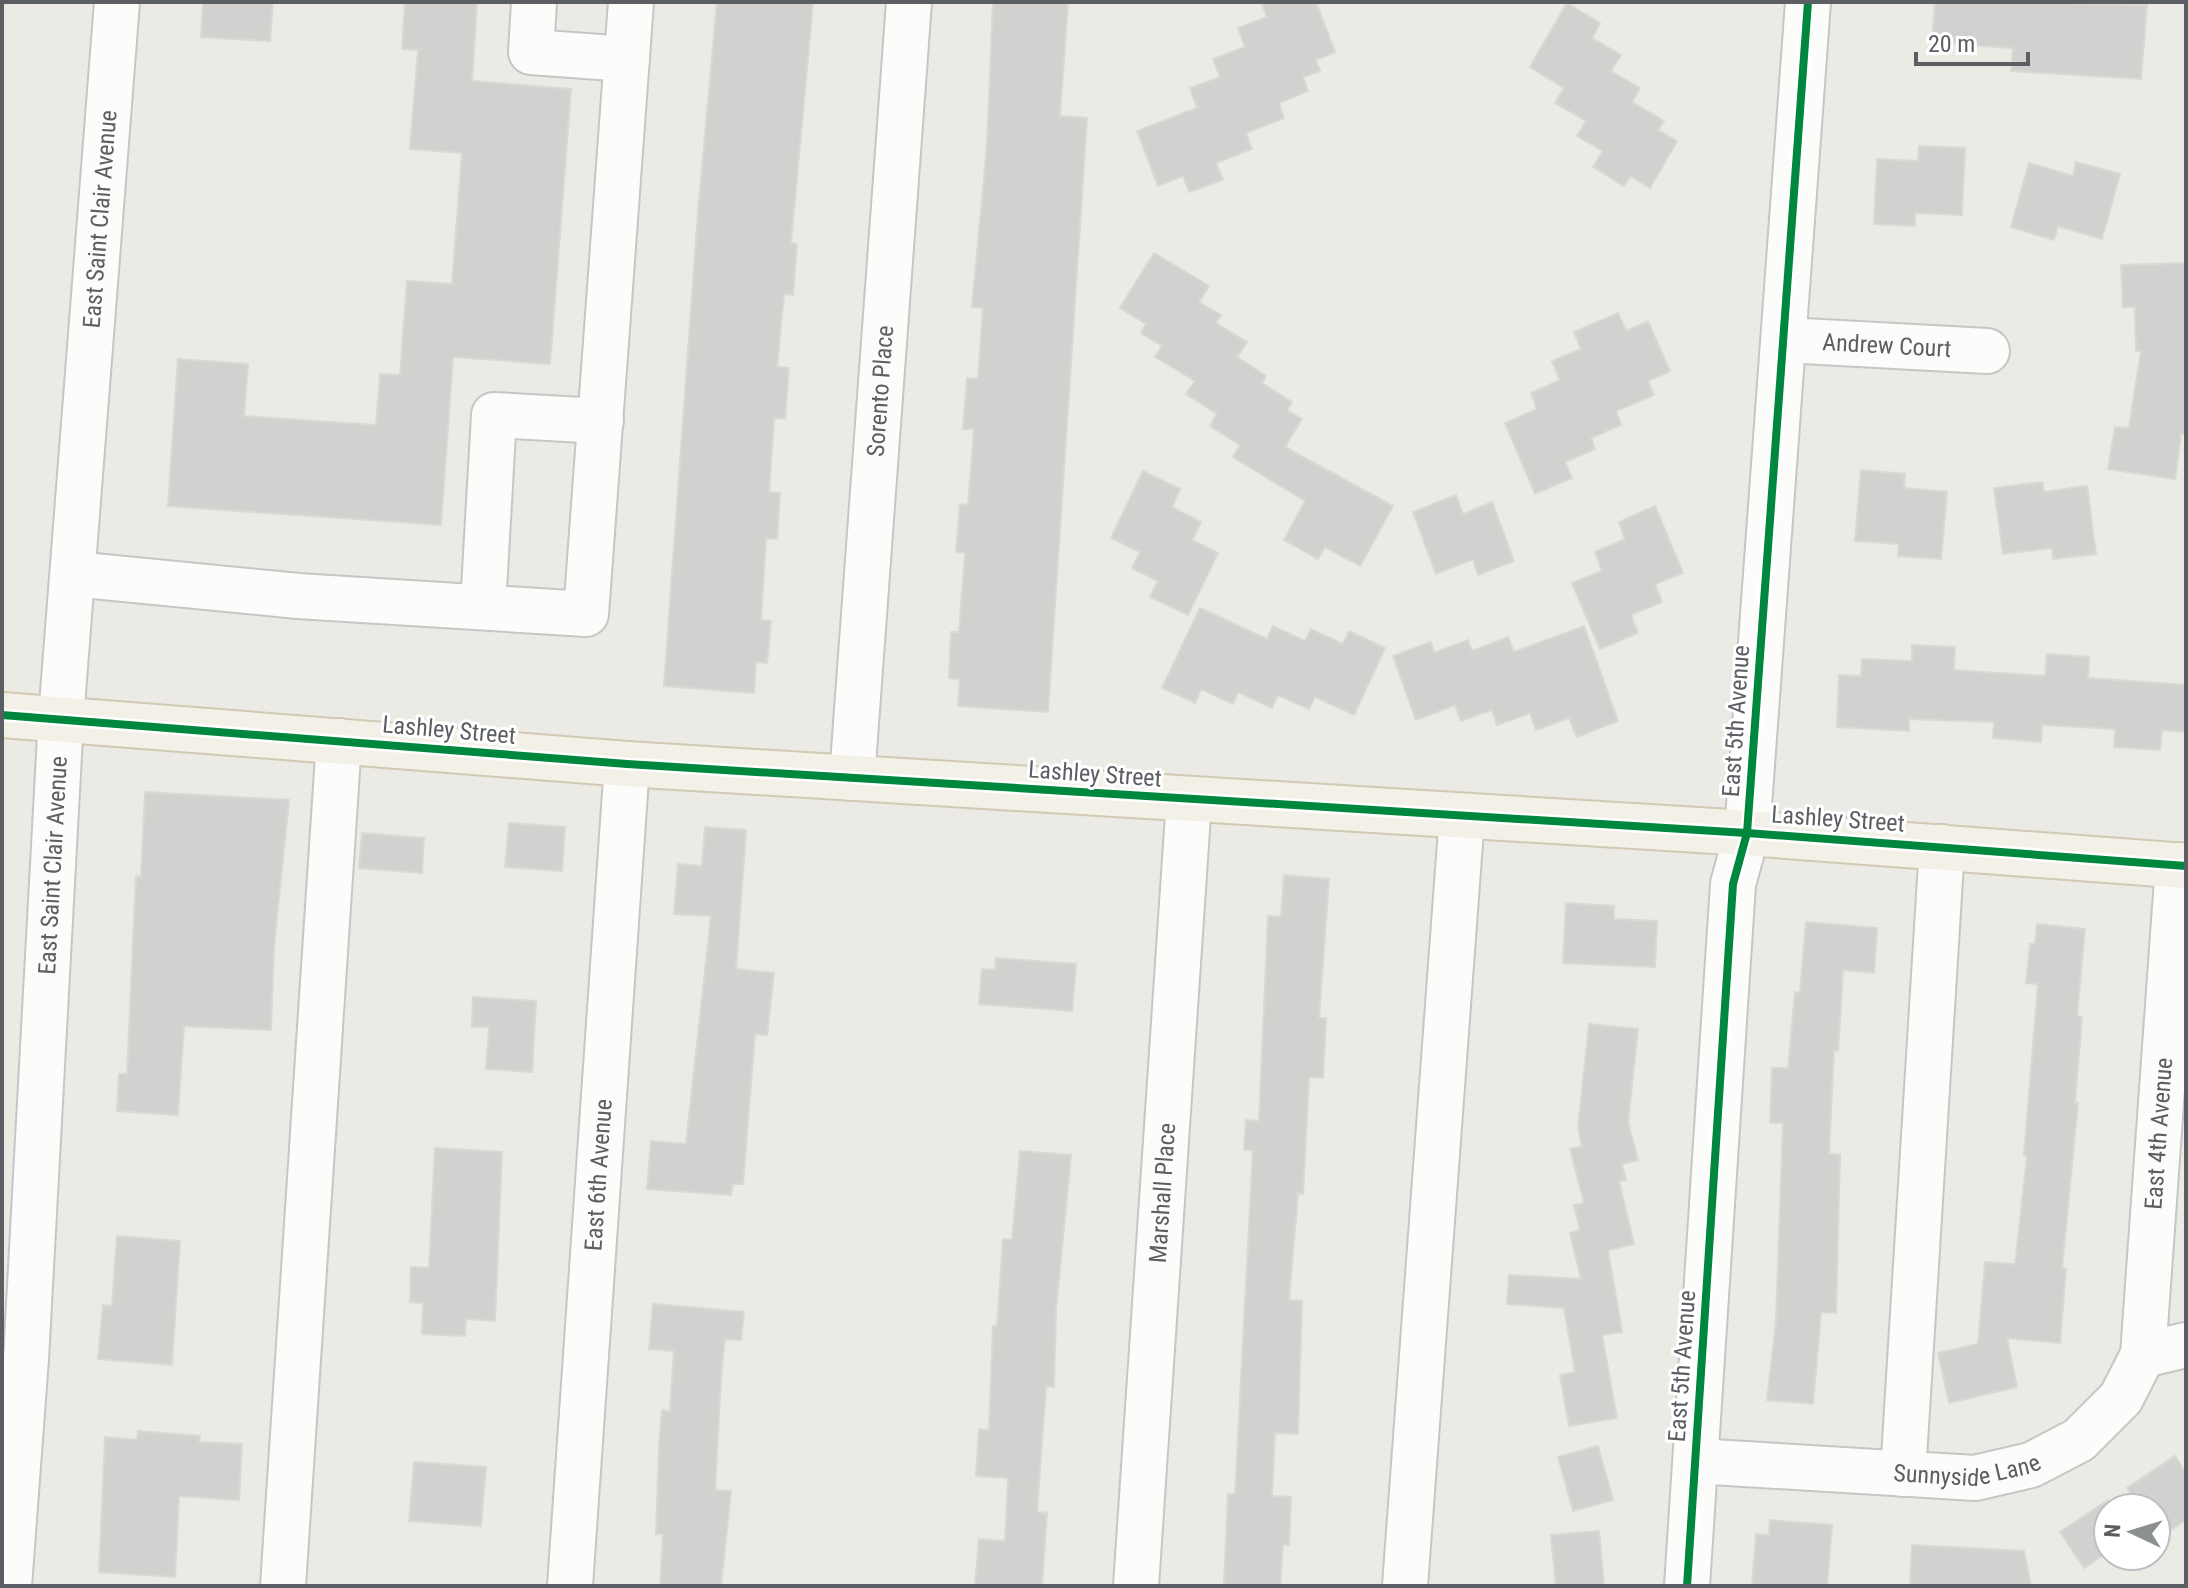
<svg xmlns="http://www.w3.org/2000/svg" width="2188" height="1588" viewBox="0 0 2188 1588" font-family="'Roboto Condensed',sans-serif">
	<style>
		.building { fill: #d2d1cf; stroke: #dad8d4; stroke-width: 2 }
		.lines { fill: none; stroke-linecap: round; stroke-linejoin: round }
		.minor-casing { stroke: #c6c6c6; stroke-width: 48 }
		.major-casing { stroke: #d2c9b4; stroke-width: 48 }
		.minor { stroke: #fcfcfb; stroke-width: 44 }
		.major { stroke: #f2f0e7; stroke-width: 44 }
		.cycleway-casing { stroke: #fff; stroke-width: 13 }
		.cycleway { stroke: #00873e; stroke-width: 8 }
		.labels { text-anchor: middle; dominant-baseline: central; stroke-width: 6; stroke-linejoin: round; paint-order: stroke }
		.street-label { font-size: 24px; fill: #5b5f63; stroke: #fff }
	</style>
	<rect width="100%" height="100%" fill="#ebeae5"/>
	<g class="building">
		<path d="M203,2H273L270,41L201,37Z"/>
		<path d="M405,2H477L472,81L571,89L550,364L453,357L441,525L168,506L178,359L248,364L244,416L376,425L380,374L400,375L407,281L452,284L462,153L410,149L418,50L402,49Z"/>
		<path d="M717,2H813L791,243L797,244L793,295L784,294L777,367L789,368L785,419L774,418L769,492L780,493L777,539L766,538L761,620L771,621L769,646L767,663L756,662L754,693L664,686L698,212Z"/>
		<path d="M993,2H1068L1060,116L1087,118L1048,712L958,706L960,679L949,678L951,632H959L965,553L956,552L960,504L968,505L974,429H963L967,378L978,379L983,308L972,307L987,145Z"/>
		<path d="M1261,2H1316L1335,52L1316,60L1320,71L1303,77L1308,91L1279,103L1284,118L1246,133L1252,149L1216,163L1223,180L1189,192L1183,176L1158,186L1137,131L1197,108L1190,88L1220,77L1213,59L1245,47L1238,28L1267,17Z"/>
		<path d="M1935,2L2147,5L2141,79L2011,71L2013,48L1932,43Z"/>
		<path d="M1567,3L1600,23L1592,38L1621,55L1611,71L1640,88L1632,102L1664,121L1658,130L1677,141L1650,188L1630,176L1624,186L1593,167L1603,151L1577,136L1586,121L1555,103L1564,88L1530,67Z"/>
		<path d="M1919,146L1965,148L1962,215L1915,213V226L1874,224L1877,159L1918,161Z"/>
		<path d="M2076,162L2120,174L2102,239L2058,226L2054,240L2011,227L2029,163L2073,176Z"/>
		<path d="M1154,253L1209,286L1199,302L1221,315L1216,323L1247,342L1237,357L1266,376L1262,383L1292,402L1287,410L1302,419L1285,447L1393,506L1360,566L1325,547L1318,559L1284,540L1305,501L1233,457L1240,445L1210,426L1217,414L1186,394L1195,381L1155,357L1162,346L1141,333L1146,324L1120,308Z"/>
		<path d="M2186,263V434H2181L2175,479L2108,469L2115,427L2129,428L2141,351H2136L2135,307H2123L2121,265Z"/>
		<path d="M1618,313L1626,331L1648,321L1670,371L1648,381L1654,395L1616,411L1621,425L1591,438L1595,449L1565,462L1572,478L1535,494L1505,423L1537,409L1531,393L1560,380L1552,361L1581,349L1574,332Z"/>
		<path d="M1861,470L1905,474L1904,488L1947,492L1941,559L1898,556L1899,544L1855,541Z"/>
		<path d="M1143,471L1180,489L1172,507L1201,522L1192,540L1218,553L1188,615L1150,597L1158,581L1132,568L1140,552L1111,538Z"/>
		<path d="M2042,482L2044,492L2087,486L2096,554L2053,559L2052,548L2003,554L1994,488Z"/>
		<path d="M1456,495L1463,514L1492,502L1514,561L1478,575L1473,559L1436,574L1413,512Z"/>
		<path d="M1655,506L1683,573L1655,584L1662,602L1631,615L1638,633L1600,649L1572,583L1602,571L1595,552L1625,539L1619,522Z"/>
		<path d="M1200,608L1267,639L1273,626L1305,641L1311,629L1343,644L1349,631L1385,648L1354,715L1315,697L1309,709L1278,695L1272,708L1238,692L1233,704L1201,689L1195,703L1162,688Z"/>
		<path d="M1584,626L1618,721L1577,737L1569,718L1536,730L1530,713L1497,725L1492,710L1461,721L1455,705L1416,720L1393,656L1431,642L1434,653L1468,640L1472,651L1508,637L1514,652Z"/>
		<path d="M1912,645L1955,647L1954,670L2045,676L2047,654L2089,657L2088,678L2186,685V732L2162,730L2160,750L2114,747L2115,729L2042,725L2041,742L1993,738L1994,722L1909,719V731L1837,727L1839,675L1861,676L1862,659L1912,661Z"/>
		<path d="M145,792L289,800L274,946L271,1030L184,1026L178,1115L117,1111L119,1074H127L136,876L141,877Z"/>
		<path d="M509,823L565,827L562,871L505,867Z"/>
		<path d="M705,827L746,830L736,969L774,973L767,1035L755,1034L743,1184H733L731,1195L647,1189L651,1141L686,1144L711,916L674,914L678,864L702,866Z"/>
		<path d="M362,833L424,838L422,873L359,868Z"/>
		<path d="M1284,875L1329,879L1319,1018H1326L1323,1078L1309,1077L1303,1194L1298,1193L1289,1300L1302,1301L1298,1434L1275,1433L1272,1496L1291,1497L1289,1545L1283,1544L1280,1586H1224L1228,1494H1235L1253,1150H1244L1246,1120L1259,1121L1268,916L1281,917Z"/>
		<path d="M1566,903L1614,906V919L1657,921L1655,967L1563,963Z"/>
		<path d="M1806,922L1877,928L1874,973L1843,970L1838,1051L1834,1050L1829,1154L1840,1155L1836,1313L1821,1312L1813,1404L1767,1400L1776,1321L1783,1123H1770L1772,1068H1788L1795,992L1800,993Z"/>
		<path d="M2037,924L2085,929L2077,1016L2082,1017L2075,1103H2078L2062,1268L2066,1269L2060,1343L2007,1338L2017,1387L1949,1403L1938,1353L1978,1344L1985,1262L2015,1264L2027,1156L2024,1155L2038,984L2026,983L2030,944H2035Z"/>
		<path d="M996,958L1076,964L1072,1011L979,1004L982,969L995,970Z"/>
		<path d="M473,997L536,1001L532,1072L486,1069L489,1027H472Z"/>
		<path d="M1589,1024L1638,1029L1628,1122L1638,1160L1622,1164L1626,1180L1619,1181L1634,1244L1608,1250L1622,1332L1602,1335L1617,1418L1569,1426L1560,1375L1575,1372L1564,1308L1507,1304L1509,1275L1581,1279L1570,1233L1580,1230L1574,1205L1584,1203L1570,1149L1582,1146L1578,1128Z"/>
		<path d="M435,1148L502,1152L495,1321L466,1319L465,1336L422,1334L423,1303L410,1302L411,1267L429,1268Z"/>
		<path d="M1020,1151L1071,1155L1056,1310L1054,1387L1046,1386L1037,1512L1047,1513L1042,1586L975,1585L979,1539L1005,1541L1008,1478L976,1476L979,1429L989,1430L993,1326H997L1003,1239L1012,1240Z"/>
		<path d="M117,1236L180,1241L172,1365L98,1359L103,1305L112,1306Z"/>
		<path d="M653,1304L744,1312L741,1340L725,1339L721,1377L715,1490L731,1491L721,1586H660L663,1534H656L659,1447L662,1410L670,1411L674,1351L649,1349Z"/>
		<path d="M138,1431L200,1436L199,1442L242,1444L239,1500L179,1496L175,1577L99,1572L105,1437L137,1440Z"/>
		<path d="M1598,1446L1613,1500L1573,1511L1558,1457Z"/>
		<path d="M2175,1456L2186,1473V1520L2160,1537L2156,1531V1508H2141L2127,1488Z"/>
		<path d="M414,1462L486,1467L481,1526L409,1521Z"/>
		<path d="M2108,1500V1552L2084,1568L2060,1532Z"/>
		<path d="M1770,1520L1832,1525L1827,1586H1752L1756,1534L1769,1535Z"/>
		<path d="M1599,1531L1604,1586H1556L1551,1535Z"/>
		<path d="M1912,1545L2024,1551L2031,1586H1910Z"/>
	</g>
	<g class="lines">
		<g class="minor-casing">
			<g id="minor">
				<path d="M534,2L531,52L627,59"/>
				<path id="s1" d="M1785,340L1987,351"/>
				<path d="M73,574L298,596L586,614L631,2"/>
				<path d="M483,607L494,415L601,421"/>
				<path id="s2" d="M852,778L909,2"/>
				<path id="s3" d="M2143,1355L2178,865"/>
				<path id="s4" d="M1696,1461L1975,1478L2031,1465L2079,1440L2121,1398L2143,1355L2186,1345"/>
				<path d="M1903,1474L1942,847"/>
				<path id="s5" d="M9,1586L26,1359L61,718L117,2"/>
				<path d="M283,1586L339,741"/>
				<path id="s6" d="M570,1586L627,764"/>
				<path id="s7" d="M1136,1586L1189,800"/>
				<path d="M1405,1586L1462,816"/>
				<path d="M1687,1586L1733,884L1747,833L1808,2"/>
			</g>
		</g>
		<g class="major-casing">
			<path id="major" d="M2,715L627,764L1747,833L2186,866"/>
		</g>
		<use href="#minor" class="minor"/>
		<use href="#major" class="major"/>
		<g class="cycleway-casing">
			<g id="cycleway">
				<path d="M2,715L627,764L1747,833L2186,866"/>
				<path d="M1687,1586L1733,884L1747,833L1808,2"/>
			</g>
		</g>
		<use href="#cycleway" class="cycleway"/>
	</g>
	<g class="labels">
		<g class="street-label">
			<text stroke="none"><textPath href="#s5" startOffset="1370">East Saint Clair Avenue</textPath></text>
			<text stroke="none"><textPath href="#s1" startOffset="102">Andrew Court</textPath></text>
			<text stroke="none"><textPath href="#s2" startOffset="388">Sorento Place</textPath></text>
			<text transform="translate(1736 721) rotate(-86)">East 5th Avenue</text>
			<text transform="translate(449 730) rotate(5)">Lashley Street</text>
			<text transform="translate(1095 774) rotate(4)">Lashley Street</text>
			<text transform="translate(1838 819) rotate(4)">Lashley Street</text>
			<text stroke="none"><textPath href="#s5" startOffset="722">East Saint Clair Avenue</textPath></text>
			<text stroke="none"><textPath href="#s3" startOffset="222">East 4th Avenue</textPath></text>
			<text stroke="none"><textPath href="#s6" startOffset="412">East 6th Avenue</textPath></text>
			<text stroke="none"><textPath href="#s7" startOffset="394">Marshall Place</textPath></text>
			<text transform="translate(1682 1366) rotate(-86)">East 5th Avenue</text>
			<text stroke="none"><textPath href="#s4" startOffset="272">Sunnyside Lane</textPath></text>
		</g>
	</g>
	<rect width="2188" height="1588" fill="none" stroke="#5b5f63" stroke-width="8"/>
	<g transform="translate(2132 1532) rotate(274)"><circle r="38" fill="#ffffff" stroke="#bdbfc1" stroke-width="2"/>
	<path d="M0-6L14 30L0 20L-14 30Z" fill="#8d9090"/>
	<text y="-12" font-size="22" font-weight="bold" text-anchor="middle" fill="#5b5f63">N</text>
	</g>
	<path d="M1916 52v12h112v-12" fill="none" stroke="#5b5f63" stroke-width="4"/>
	<text x="1928" y="52" font-size="24" fill="#5b5f63" stroke="#ffffff" stroke-width="6" paint-order="stroke">20 m</text>
</svg>
